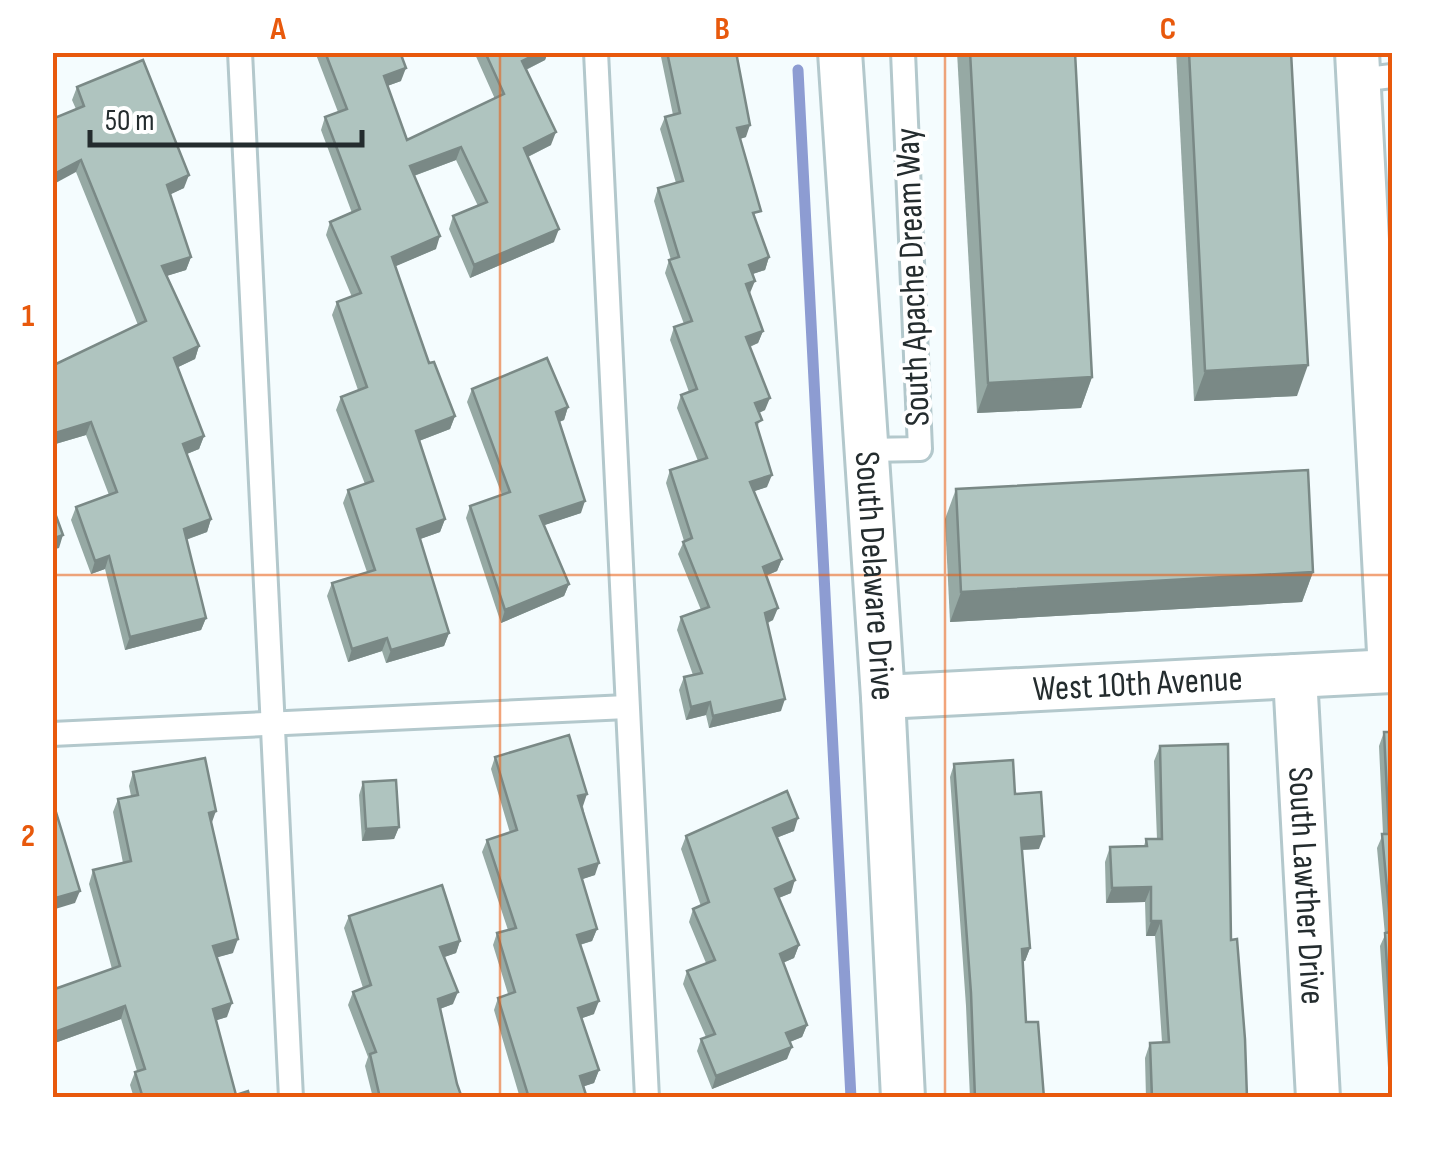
<svg xmlns="http://www.w3.org/2000/svg" width="1445" height="1150" viewBox="0 0 1445 1150" font-family="'Sofia Sans Condensed',sans-serif">
	<style>
		.lines { fill: none; stroke-linecap: round; stroke-linejoin: round }
		.stream { stroke: #8d9cd2; stroke-width: 11 }
		.lane-casing { stroke: #b3c8cc; stroke-width: 28 }
		.street-casing { stroke: #b3c8cc; stroke-width: 48 }
		.lane { stroke: #fff; stroke-width: 22 }
		.street { stroke: #fff; stroke-width: 42 }
		.wall { fill: #96a9a4 }
		.shaded-wall { fill: #7a8986 }
		.building { fill: #afc4bf; stroke: #7a8986; stroke-width: 2.5 }
		.grid { fill: none; stroke: #e8590c; stroke-width: 2.5; stroke-opacity: 0.55 }
		.labels { text-anchor: middle; dominant-baseline: central; stroke-width: 8; stroke-linejoin: round; paint-order: stroke }
		.street-label { font-size: 35px; fill: #242c2e; stroke: #fff }
		.neatline { fill: none; stroke: #e8590c; stroke-width: 4 }
		.grid-label { font-size: 32px; text-anchor: middle; font-weight: bold; fill: #e8590c }
	</style>
	<rect width="100%" height="100%" fill="#f4fcfe"/>
	<g class="lines">
		<path class="stream" d="M798,70L851,1098"/>
		<g class="lane-casing">
			<g id="lane">
				<path d="M240,52L291,1098"/>
				<path d="M596,52L647,1098"/>
				<path d="M1359,80L1392,76"/>
				<path d="M867,450L920,449L903,52"/>
				<path d="M52,734L627,707"/>
			</g>
		</g>
		<g class="street-casing">
			<g id="street">
				<path id="s1" d="M840,52L883,697L903,1098"/>
				<path d="M1357,52L1390,671"/>
				<path id="s2" d="M1295,676L1318,1098"/>
				<path id="s3" d="M883,697L1392,671"/>
			</g>
		</g>
		<use href="#lane" class="lane"/>
		<use href="#street" class="street"/>
	</g>
	<g class="wall">
		<path d="M315,52H400L401,81L387,86L407,140L495,99L474,52H548L545,60L526,70L551,145L528,157L554,242L470,278L449,229L453,216L478,206L456,160L414,176L436,249L395,266L429,363L455,416L450,429L419,441L445,519L440,532L420,539L449,633L444,646L386,663L382,651L348,662L327,596L332,583L367,572L343,503L348,490L365,484L336,410L341,397L358,390L332,315L337,302L352,297L326,235L330,222L352,213L321,130L325,117L338,112Z"/>
		<path d="M660,52H736L746,137L740,139L756,222L769,257L765,270L752,274L749,293L763,331L758,343L750,347L765,410L759,413L758,430L767,487L754,491L782,559L777,571L766,576L773,620L768,623L781,711L709,728L706,715L686,720L679,690L684,677L693,675L677,630L681,617L701,610L678,554L684,541L666,483L670,470L698,461L677,408L681,395L689,392L670,340L674,327L684,324L665,273L669,260H671L654,201L658,188L676,183L660,129L665,117L673,115Z"/>
		<path d="M957,52H1075L1092,377L1081,408L977,413Z"/>
		<path d="M1176,52H1291L1297,396L1194,401Z"/>
		<path d="M77,87L184,188L170,194L191,257L186,270L166,276L199,346L195,359L178,367L204,436L199,449L187,454L211,519L207,532L186,540L206,618L201,630L125,650L105,569L91,574L71,520L76,507L109,495L86,435L52,445V355L56,364L138,325L76,172V109L72,100Z"/>
		<path d="M472,389L568,407L564,420L559,422L581,513L544,525L569,584L564,596L501,623L466,518L470,506L502,495L467,402Z"/>
		<path d="M956,489L1313,572L1302,602L950,622L945,519Z"/>
		<path d="M1384,732H1392V1098H1390L1380,946L1385,935L1377,848L1383,834L1379,746Z"/>
		<path d="M1160,746L1231,940L1247,1098H1146L1145,1058L1150,1043L1162,1042L1155,936H1146L1145,902L1106,903L1105,862L1110,847L1144,846L1146,839H1157L1154,761Z"/>
		<path d="M495,757L583,806L595,875L582,879L597,929L592,941L580,945L594,1014L582,1018L599,1070L594,1083L584,1086L587,1098H520L494,1010L498,998L508,994L493,945L497,933L508,930L482,852L487,840L510,833L491,769Z"/>
		<path d="M954,764L1015,794L1039,849L1022,850L1030,948L1025,961H1022L1026,1022L1044,1098H970L966,1006L950,777Z"/>
		<path d="M133,772L211,825L233,953L217,957L227,1017L216,1020L236,1095L250,1098H134L130,1085L135,1072L137,1071L121,1019L52,1044V990L112,969L89,884L93,870L123,863L113,812L118,799L131,796L129,786Z"/>
		<path d="M363,782L399,827L394,839L362,841L359,795Z"/>
		<path d="M794,831L776,838L791,893L779,898L799,945L794,958L783,963L807,1025L802,1037L790,1042L787,1059L712,1089L697,1051L701,1039L706,1037L683,984L687,971L706,963L689,922L693,909L701,906L681,849L686,836Z"/>
		<path d="M349,916L460,941L456,953L444,957L453,1004L440,1009L457,1084L462,1098H373L365,1066L368,1057L348,1005L353,992L363,988L344,928Z"/>
	</g>
	<g class="shaded-wall">
		<path d="M540,52H548L545,60L517,74L522,61Z"/>
		<path d="M406,68L401,81L379,89L384,76Z"/>
		<path d="M750,125L746,137L733,141L737,128Z"/>
		<path d="M556,132L551,145L519,161L524,148Z"/>
		<path d="M461,147L456,160L405,179L410,166Z"/>
		<path d="M81,160L76,172L52,185V175Z"/>
		<path d="M189,175L184,188L163,198L167,185Z"/>
		<path d="M559,229L554,242L470,278L474,265Z"/>
		<path d="M440,236L436,249L387,270L392,257Z"/>
		<path d="M191,257L186,270L157,279L162,266Z"/>
		<path d="M769,257L765,270L744,277L749,265Z"/>
		<path d="M755,281L750,293L741,296L746,284Z"/>
		<path d="M763,331L758,343L741,350L746,337Z"/>
		<path d="M199,346L195,359L170,371L174,358Z"/>
		<path d="M1308,365L1297,396L1194,401L1205,371Z"/>
		<path d="M1092,377L1081,408L977,413L988,383Z"/>
		<path d="M770,398L765,410L751,416L755,403Z"/>
		<path d="M568,407L564,420L551,425L556,412Z"/>
		<path d="M455,416L450,429L411,444L416,431Z"/>
		<path d="M91,422L86,435L52,445V434Z"/>
		<path d="M204,436L199,449L179,457L183,444Z"/>
		<path d="M772,475L767,487L746,494L750,482Z"/>
		<path d="M585,501L581,513L536,528L540,516Z"/>
		<path d="M211,519L207,532L179,542L184,529Z"/>
		<path d="M445,519L440,532L412,542L417,529Z"/>
		<path d="M63,535L59,548L52,550V539Z"/>
		<path d="M109,556L105,569L91,574L95,561Z"/>
		<path d="M782,559L777,571L758,579L763,567Z"/>
		<path d="M1313,572L1302,602L950,622L961,592Z"/>
		<path d="M569,584L564,596L501,623L505,610Z"/>
		<path d="M778,608L773,620L761,625L765,613Z"/>
		<path d="M206,618L201,630L125,650L130,637Z"/>
		<path d="M449,633L444,646L386,663L391,650Z"/>
		<path d="M387,638L382,651L348,662L352,649Z"/>
		<path d="M785,699L781,711L709,728L713,716Z"/>
		<path d="M710,702L706,715L686,720L691,707Z"/>
		<path d="M587,794L583,806L574,809L578,796Z"/>
		<path d="M216,811L211,825L209,813Z"/>
		<path d="M798,818L794,831L768,841L773,828Z"/>
		<path d="M399,827L394,839L362,841L366,829Z"/>
		<path d="M1044,836L1039,849L1017,850L1021,838Z"/>
		<path d="M599,863L595,875L574,882L579,869Z"/>
		<path d="M795,880L791,893L771,901L775,889Z"/>
		<path d="M1151,887L1145,902L1106,903L1112,888Z"/>
		<path d="M80,891L75,903L52,910V899Z"/>
		<path d="M1151,921H1161L1155,936H1146Z"/>
		<path d="M597,929L592,941L572,947L577,935Z"/>
		<path d="M238,939L233,953L208,960L213,946Z"/>
		<path d="M460,941L456,953L436,960L440,947Z"/>
		<path d="M799,945L794,958L775,966L780,954Z"/>
		<path d="M1030,948L1025,961L1017,962L1022,949Z"/>
		<path d="M458,992L453,1004L434,1011L438,999Z"/>
		<path d="M599,1001L594,1014L574,1021L578,1008Z"/>
		<path d="M232,1003L227,1017L208,1023L213,1009Z"/>
		<path d="M125,1006L121,1019L52,1044V1033Z"/>
		<path d="M807,1025L802,1037L782,1045L786,1033Z"/>
		<path d="M792,1047L787,1059L712,1089L716,1076Z"/>
		<path d="M599,1070L594,1083L576,1089L580,1076Z"/>
	</g>
	<g class="building">
		<path d="M325,52H400L406,68L384,76L407,140L504,94L485,52H540L522,61L556,132L524,148L559,229L474,265L453,216L487,202L461,147L410,166L440,236L392,257L429,363L434,362L455,416L416,431L445,519L417,529L449,633L391,650L387,638L352,649L332,583L375,570L348,490L373,481L341,397L367,387L337,302L361,293L330,222L360,209L325,117L347,109Z"/>
		<path d="M667,52H736L750,125L737,128L761,211L753,213L769,257L749,265L755,281L746,284L763,331L746,337L770,398L755,403L762,420L756,423L772,475L750,482L782,559L763,567L778,608L765,613L785,699L713,716L710,702L691,707L684,677L702,673L681,617L709,607L683,542L692,538L670,470L707,458L681,395L697,389L674,327L692,321L669,260L679,257L658,188L683,181L665,117L680,113Z"/>
		<path d="M970,52H1075L1092,377L988,383Z"/>
		<path d="M1189,52H1291L1308,365L1205,371Z"/>
		<path d="M143,60L189,175L167,185L191,257L162,266L199,346L174,358L204,436L183,444L211,519L184,529L206,618L130,637L109,556L95,561L76,507L117,492L91,422L52,434V355L56,364L146,321L81,160L52,175V119L84,106L77,87Z"/>
		<path d="M547,358L568,407L556,412L585,501L540,516L569,584L505,610L470,506L510,492L472,389Z"/>
		<path d="M1308,470L1313,572L961,592L956,489Z"/>
		<path d="M52,505L63,535L52,539Z"/>
		<path d="M1384,732H1392V1047L1385,933L1391,932L1382,834H1389Z"/>
		<path d="M569,735L587,794L578,796L599,863L579,869L597,929L577,935L599,1001L578,1008L599,1070L580,1076L587,1098H529L498,998L515,992L497,933L516,928L487,840L517,830L495,757Z"/>
		<path d="M1228,744L1231,940L1237,939L1245,1039L1247,1098H1152L1150,1043L1169,1042L1161,921H1151V887L1112,888L1110,847L1147,846L1146,839H1162L1160,746Z"/>
		<path d="M205,758L216,811L209,813L238,939L213,946L232,1003L213,1009L236,1095L248,1091L250,1098H143L135,1072L145,1069L125,1006L52,1033V990L120,966L93,870L131,861L118,799L138,795L133,772Z"/>
		<path d="M1013,760L1015,794L1041,792L1044,836L1021,838L1030,948L1022,949L1026,1022H1038L1044,1098H975L971,993L954,764Z"/>
		<path d="M396,780L399,827L366,829L363,782Z"/>
		<path d="M787,791L798,818L773,828L795,880L775,889L799,945L780,954L807,1025L786,1033L792,1047L716,1076L701,1039L715,1034L687,971L715,960L693,909L709,902L686,836Z"/>
		<path d="M52,799L80,891L52,899Z"/>
		<path d="M442,885L460,941L440,947L458,992L438,999L457,1084L462,1098H380L370,1054L376,1052L353,992L371,985L349,916Z"/>
	</g>
	<path class="grid" d="M500,52V1098M945,52V1098M52,575H1392"/>
	<g class="labels">
		<g class="street-label">
			<text transform="translate(913 277) rotate(-92)">South Apache Dream Way</text>
			<text stroke="none"><textPath href="#s1" startOffset="525">South Delaware Drive</textPath></text>
			<text stroke="none"><textPath href="#s3" startOffset="255">West 10th Avenue</textPath></text>
			<text stroke="none"><textPath href="#s2" startOffset="210">South Lawther Drive</textPath></text>
		</g>
	</g>
	<rect width="1445" height="1150" fill="none" stroke="#ffffff" stroke-width="110"/>
	<path d="M90 130v15h272v-15" fill="none" stroke="#242c2e" stroke-width="5"/>
	<text x="105" y="130" font-size="30" fill="#242c2e" stroke="#ffffff" stroke-width="8" paint-order="stroke">50 m</text>
	<rect x="55" y="55" width="1335" height="1040" class="neatline"/>
	<g class="grid-label">
		<text x="278" y="39">A</text>
		<text x="722" y="39">B</text>
		<text x="1168" y="39">C</text>
		<text x="28" y="326">1</text>
		<text x="28" y="846">2</text>
	</g>
</svg>
